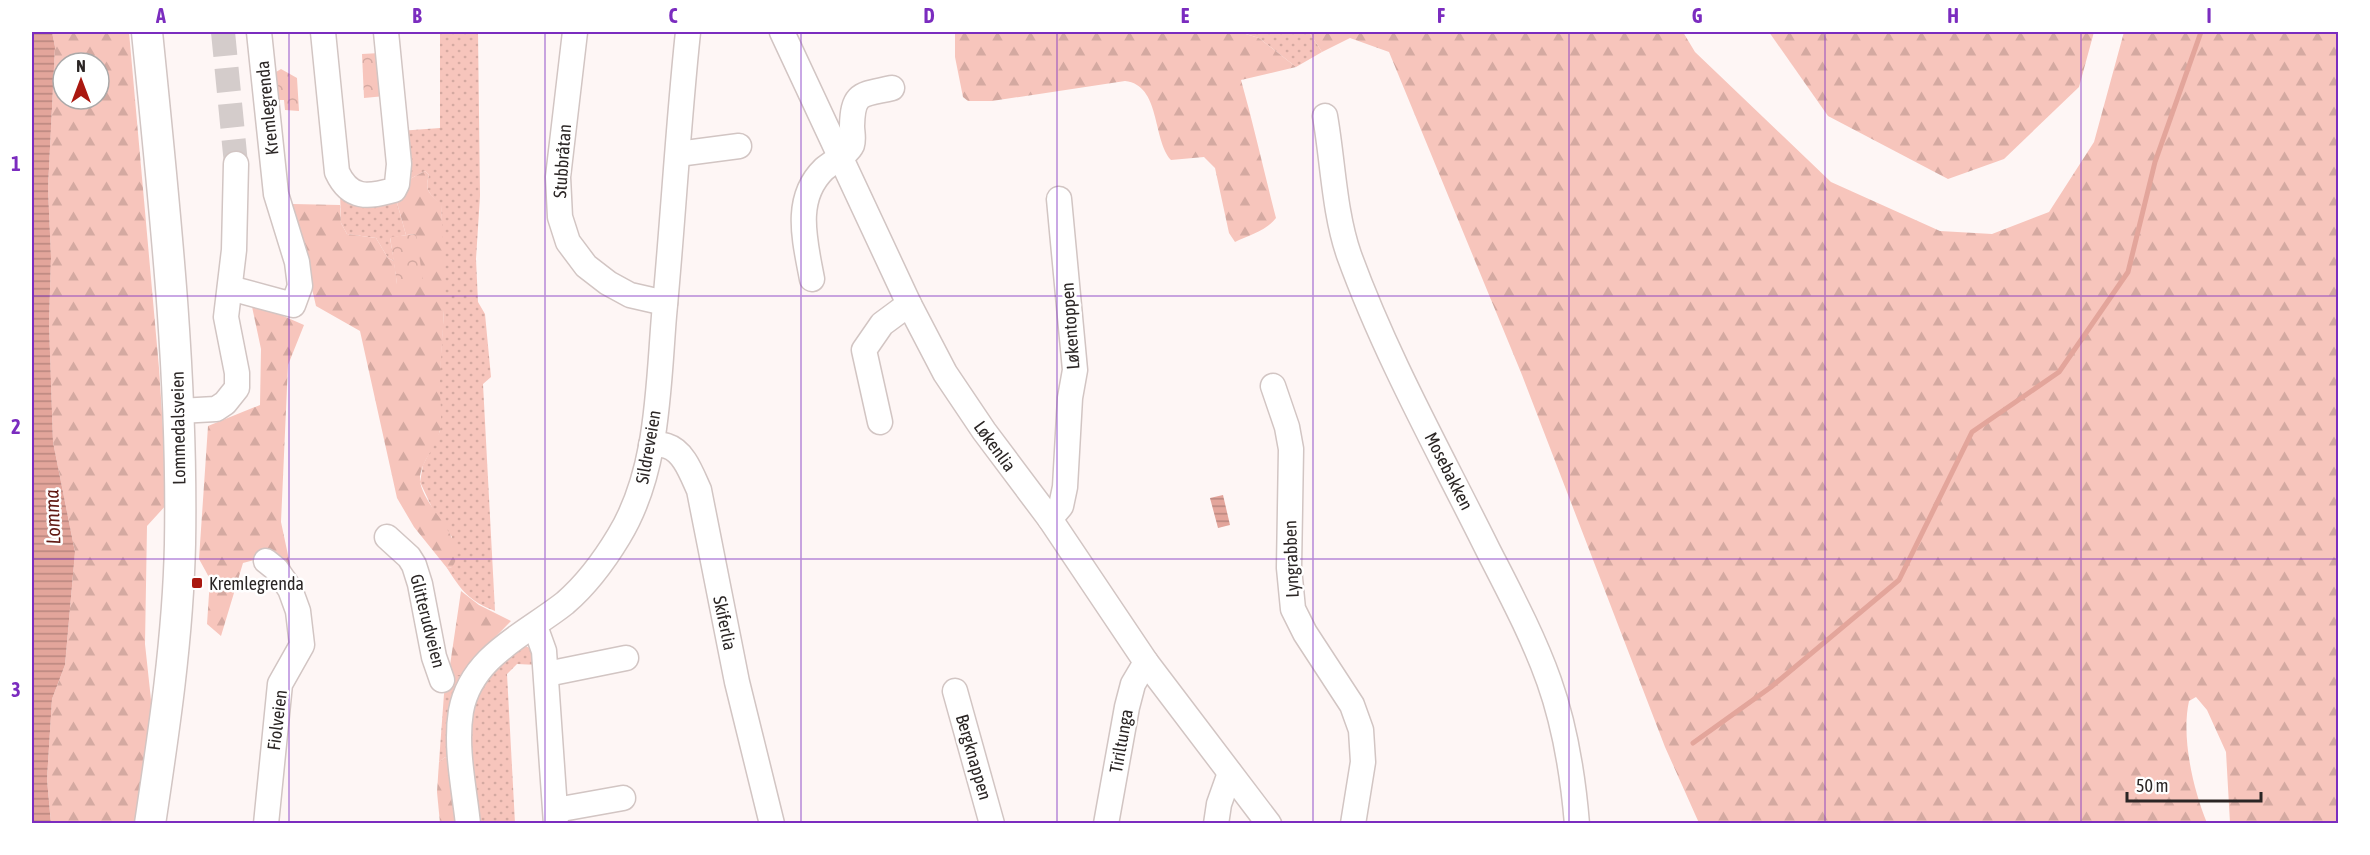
<svg xmlns="http://www.w3.org/2000/svg" width="2370" height="855" viewBox="0 0 2370 855" font-family="'Asap Condensed',sans-serif">
	<style>
		.grass { fill: url(#grass-dots) }
		.forest { fill: url(#forest-firs); fill-rule: evenodd }
		.park { fill: url(#park-crowns) }
		.water { fill: url(#water-rules) }
		.lines { fill: none; stroke-linecap: round; stroke-linejoin: round }
		.stream { stroke: #e3a59b; stroke-width: 5 }
		.minor-tunnel { stroke: #d4cccb; stroke-width: 24; stroke-dasharray: 24 12; stroke-linecap: butt }
		.minor-casing { stroke: #d2c5c3; stroke-width: 27 }
		.major-casing { stroke: #d2c5c3; stroke-width: 33 }
		.minor { stroke: #fff; stroke-width: 24 }
		.major { stroke: #fff; stroke-width: 30 }
		.grid { fill: none; stroke: #7b2cbf; stroke-width: 1.5; stroke-opacity: 0.55 }
		.poi-dot { fill: #aa1810; stroke: #fff; stroke-width: 2 }
		.labels { text-anchor: middle; dominant-baseline: central; stroke-width: 5; stroke-linejoin: round; paint-order: stroke }
		.street-label { font-size: 18px; fill: #2b2625; stroke: #fff }
		.poi-label { font-size: 18px; fill: #2b2625; stroke: #fff; text-anchor: start }
		.water-label { font-size: 20px; font-style: italic; fill: #611a13; stroke: #fff }
		.neatline { fill: none; stroke: #7b2cbf; stroke-width: 2 }
		.grid-label { font-size: 20px; text-anchor: middle; font-weight: bold; fill: #7b2cbf }
	</style>
	<defs>
		<pattern id="grass-dots" width="8" height="8" patternUnits="userSpaceOnUse" patternTransform="scale(1.5)"><rect width="8" height="8" fill="#f7c5bc"/><path d="M2 2h.1M6 6h.1" fill="none" stroke="#d4a9a1" stroke-width="1.8" stroke-linecap="round"/></pattern>
		<pattern id="forest-firs" width="22" height="20" patternUnits="userSpaceOnUse" patternTransform="scale(1.5)"><rect width="22" height="20" fill="#f7c5bc"/><path d="M5 1l3.5 6h-7zM16 11l3.5 6h-7z" fill="#d4a9a1"/></pattern>
		<pattern id="park-crowns" width="20" height="18" patternUnits="userSpaceOnUse" patternTransform="scale(1.5)"><rect width="20" height="18" fill="#f7c5bc"/><path d="M2 6a3 3 0 1 1 6 0M12 15a3 3 0 1 1 6 0" fill="none" stroke="#d4a9a1"/></pattern>
		<pattern id="water-rules" width="6" height="5" patternUnits="userSpaceOnUse" patternTransform="scale(1.5)"><rect width="6" height="5" fill="#e3a59b"/><path d="M0 2.5h6" fill="none" stroke="#b8867e"/></pattern>
	</defs>
	<rect width="100%" height="100%" fill="#fef6f5"/>
	<g class="grass">
		<path d="M440,32H478L480,196L476,259L478,302L485,314L491,377L483,384L495,611C469,601 461,590 447,568L452,567V537L436,516L420,482L423,465L440,431L439,383L444,310L441,205C430,193 424,192 429,175L425,171L406,181L399,131L440,128Z"/>
		<path d="M1239,32H1309L1322,52L1296,67L1259,38Z"/>
		<path d="M340,192L396,199L406,235L390,238L394,261L388,258L376,238L347,234L341,223Z"/>
		<path d="M524,645L535,651L537,665L517,664L507,674L515,823L481,824L468,736L474,702L493,668Z"/>
		<path d="M449,672L463,675L452,759L445,757L439,762L444,694Z"/>
	</g>
	<g class="forest">
		<path d="M52,32H129L159,368L168,503L147,526L145,644L152,709L136,823H51L47,779L52,699L65,665L75,552L53,442L49,323L51,257L48,188L55,47ZM63,63H99V99H63Z"/>
		<path d="M955,32H1239L1259,38L1296,67L1241,80C1254,126 1264,172 1276,218C1266,231 1249,235 1235,242L1229,233L1215,168L1204,157L1171,160C1152,139 1161,85 1125,81L992,101H968L963,97L955,57Z"/>
		<path d="M1309,32H1683L1695,52L1831,182L1940,231L1992,234L2049,212L2094,142L2124,32H2338V823H2230L2226,752L2207,710L2196,697L2189,701C2181,737 2193,789 2207,823H1699L1665,747L1522,375L1389,52L1350,38L1322,52Z"/>
		<path d="M1769,32H2094L2079,87L2004,159L1948,179L1828,116Z"/>
		<path d="M425,171L429,175C424,192 430,193 441,204C443,240 445,275 444,310C443,333 441,356 440,379C439,396 443,413 440,430C437,447 419,463 420,481C423,507 471,543 452,567L447,568L414,527L397,498L360,331L316,306L292,204L340,205L341,223L347,234L376,238L388,258L394,261L397,284L416,234L406,235L396,199L406,181Z"/>
		<path d="M251,302L304,325L288,365L281,522L292,574L265,557L243,563L221,636L207,624L210,579L199,559L208,426L260,405L261,349Z"/>
		<path d="M461,591L479,605L511,621L475,658L463,675H455L449,672Z"/>
		<path d="M445,757L452,759L461,823H440L437,792L439,762Z"/>
	</g>
	<g class="park">
		<path d="M380,53L385,96L364,98L362,54Z"/>
		<path d="M281,69L297,78L299,111L285,110L284,100H279L276,72Z"/>
		<path d="M416,234L423,281L397,284L390,237Z"/>
	</g>
	<g class="water">
		<path d="M32,32H52L55,47L48,188L51,257L49,323L53,442L75,552L65,665L52,699L47,779L51,824L32,823Z"/>
		<path d="M1223,495L1230,525L1218,528L1210,498Z"/>
	</g>
	<g class="lines">
		<path class="stream" d="M1693,743L1771,687L1899,580L1972,432L2059,372L2128,272L2155,162L2201,32"/>
		<path class="minor-tunnel" d="M223,32L236,164"/>
		<g class="minor-casing">
			<g id="minor">
				<path d="M323,32L337,172C350,200 368,197 394,190L397,184L399,164L386,32"/>
				<path d="M575,32L558,177L560,217L568,242L586,266L608,283L630,295L665,303"/>
				<path d="M782,32L909,304L945,373L984,431L1050,519L1146,662L1269,824"/>
				<path d="M1325,116C1333,161 1334,212 1349,255C1386,357 1440,453 1488,550C1510,593 1533,636 1549,681C1565,726 1573,776 1577,824"/>
				<path d="M678,154L739,146"/>
				<path d="M812,279C805,241 793,199 824,169C832,162 848,154 852,145C854,139 852,132 852,126C853,91 862,95 892,88"/>
				<path d="M230,288L293,305L300,286L297,262L276,194L259,32"/>
				<path d="M1273,386L1287,427L1291,449L1289,568L1293,609L1305,633L1352,705L1361,730L1363,762L1353,824"/>
				<path d="M179,411L216,409L225,403L237,388V373L226,317L234,250L236,164"/>
				<path d="M880,422L864,350L882,324L909,304"/>
				<path d="M651,445C656,445 662,444 667,446C684,451 692,475 699,490L737,682L772,824"/>
				<path d="M1050,519L1061,506L1065,487L1070,398L1075,370L1059,199"/>
				<path d="M387,537L409,557L414,565L420,584L434,657L442,680"/>
				<path d="M266,561L276,569L290,589L298,611L302,645L280,684L266,824"/>
				<path d="M535,626L544,651L556,824"/>
				<path d="M547,674L626,658"/>
				<path d="M955,691L992,824"/>
				<path d="M556,810L623,798"/>
				<path d="M468,824C464,787 455,747 461,711C471,656 526,634 565,603C587,584 604,561 619,536C658,472 658,390 664,316C673,221 678,126 688,32"/>
				<path d="M1106,824L1127,707L1133,684L1146,662"/>
				<path d="M1216,824L1219,804L1230,773"/>
			</g>
		</g>
		<g class="major-casing">
			<path id="major" d="M147,32C164,202 183,372 180,544C178,638 164,731 150,824"/>
		</g>
		<use href="#minor" class="minor"/>
		<use href="#major" class="major"/>
	</g>
	<path class="grid" d="M289,32V824M545,32V824M801,32V824M1057,32V824M1313,32V824M1569,32V824M1825,32V824M2081,32V824M32,296H2338M32,559H2338"/>
	<rect class="poi-dot" x="191" y="577" width="12" height="12" rx="3"/>
	<g class="labels">
		<g class="street-label">
			<text transform="translate(267 108) rotate(-96)">Kremlegrenda</text>
			<text transform="translate(562 161) rotate(-86)">Stubbråtan</text>
			<text transform="translate(1070 326) rotate(-94)">Løkentoppen</text>
			<text transform="translate(178 428) rotate(-91)">Lommedalsveien</text>
			<text transform="translate(995 446) rotate(54)">Løkenlia</text>
			<text transform="translate(648 447) rotate(-80)">Sildreveien</text>
			<text transform="translate(1449 471) rotate(63)">Mosebakken</text>
			<text transform="translate(1291 559) rotate(-92)">Lyngrabben</text>
			<text transform="translate(428 621) rotate(76)">Glitterudveien</text>
			<text transform="translate(725 623) rotate(78)">Skiferlia</text>
			<text transform="translate(277 720) rotate(-83)">Fiolveien</text>
			<text transform="translate(1121 741) rotate(-80)">Tiriltunga</text>
			<text transform="translate(974 757) rotate(74)">Bergknappen</text>
		</g>
		<g class="poi-label">
			<text x="209" y="583">Kremlegrenda</text>
		</g>
		<g class="water-label">
			<text transform="translate(52 517) rotate(-92)">Lomma</text>
		</g>
	</g>
	<rect width="2370" height="855" fill="none" stroke="#ffffff" stroke-width="66"/>
	<g transform="translate(81 81)"><circle r="28" fill="#ffffff" stroke="#aaa8a8" stroke-width="1.5"/>
	<path d="M0-4.5L10 22L0 15L-10 22Z" fill="#aa1810"/>
	<text y="-9" font-size="16" font-weight="bold" text-anchor="middle" fill="#2b2625">N</text>
	</g>
	<path d="M2127 792v9h134v-9" fill="none" stroke="#2b2625" stroke-width="3"/>
	<text x="2136" y="792" font-size="18" fill="#2b2625" stroke="#ffffff" stroke-width="4.5" paint-order="stroke">50 m</text>
	<rect x="33" y="33" width="2304" height="789" class="neatline"/>
	<g class="grid-label">
		<text x="161" y="23">A</text>
		<text x="417" y="23">B</text>
		<text x="673" y="23">C</text>
		<text x="929" y="23">D</text>
		<text x="1185" y="23">E</text>
		<text x="1441" y="23">F</text>
		<text x="1697" y="23">G</text>
		<text x="1953" y="23">H</text>
		<text x="2209" y="23">I</text>
		<text x="16" y="171">1</text>
		<text x="16" y="434">2</text>
		<text x="16" y="697">3</text>
	</g>
</svg>
